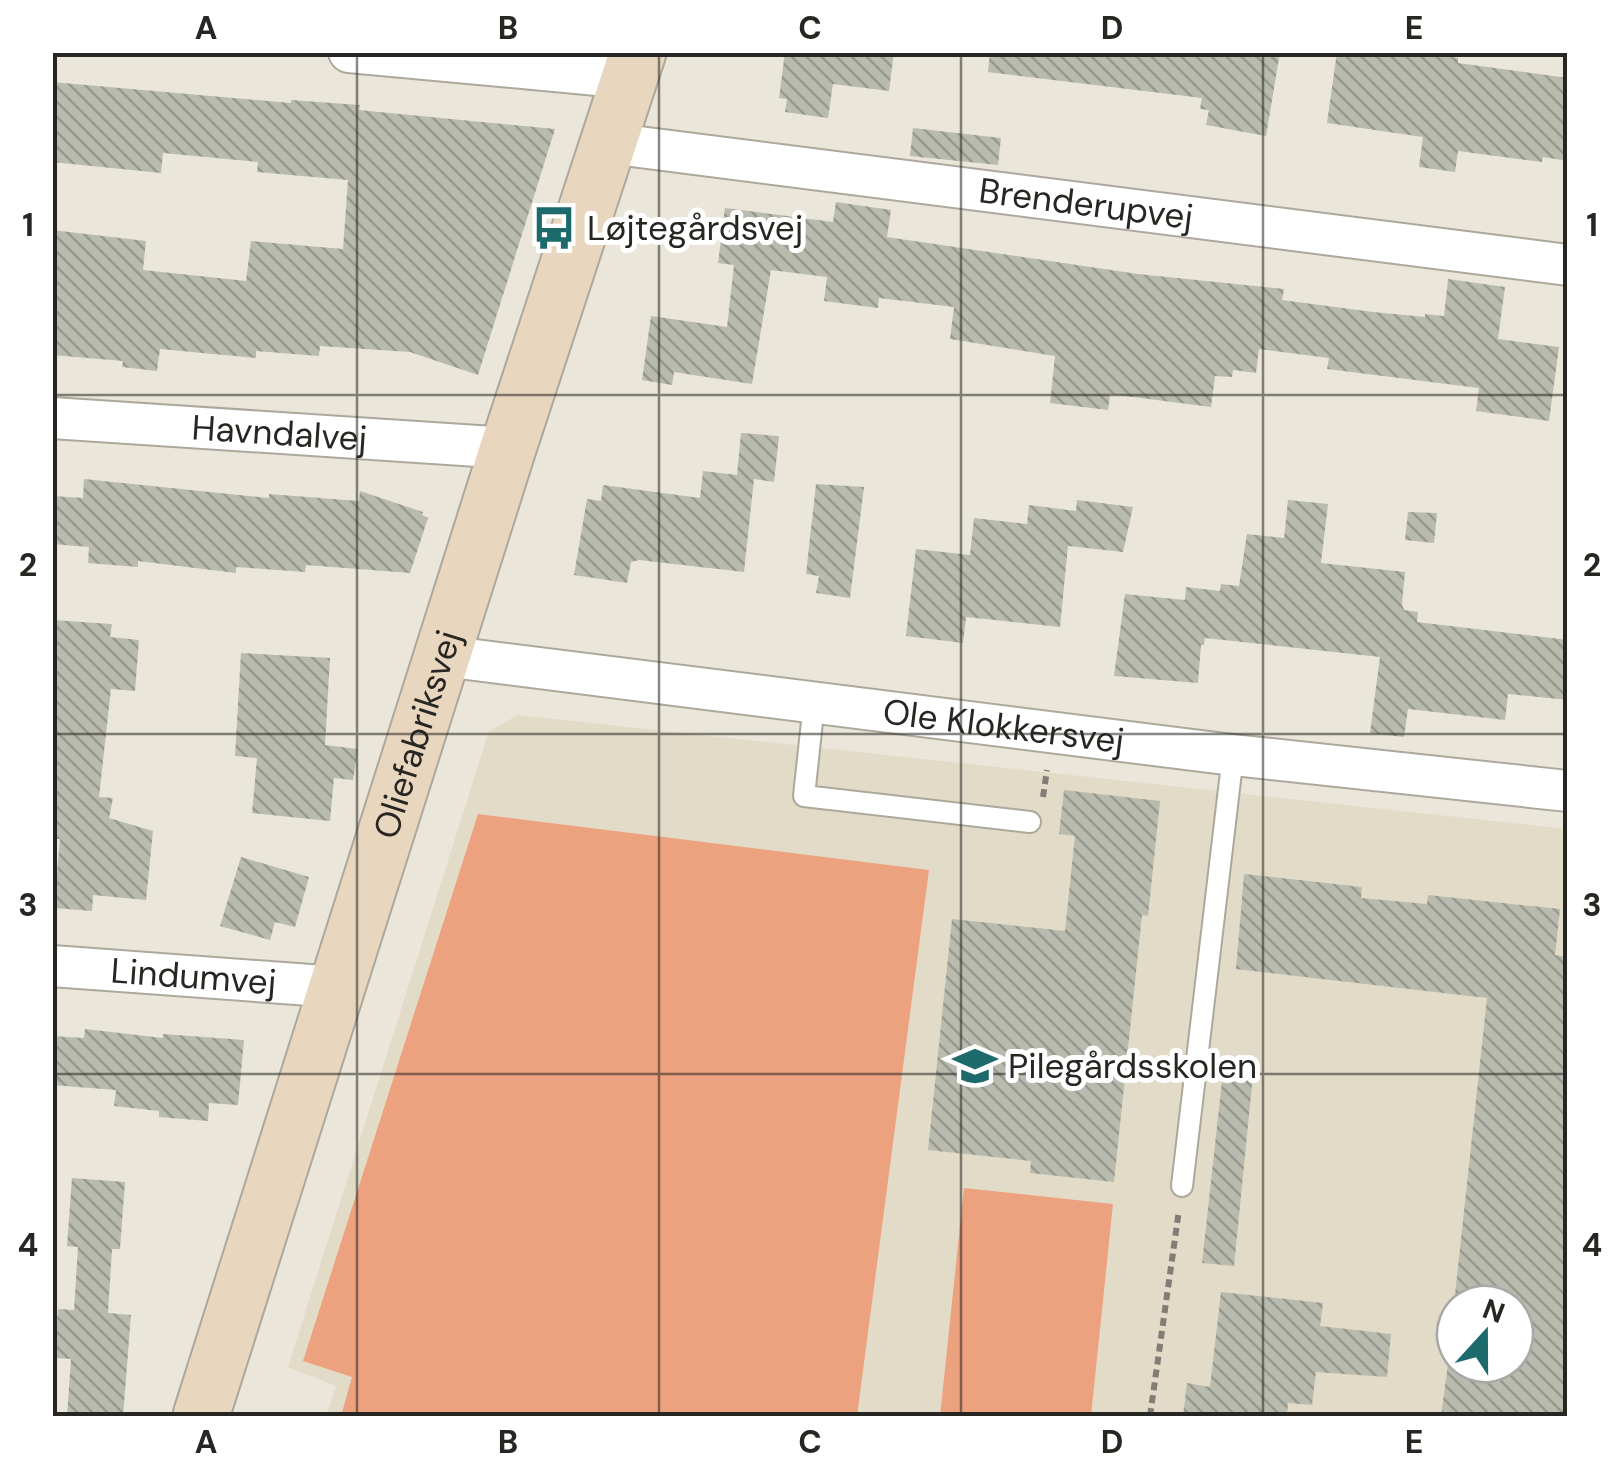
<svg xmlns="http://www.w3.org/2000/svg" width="1620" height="1469" viewBox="0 0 1620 1469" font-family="'DM Sans',sans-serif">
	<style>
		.built { fill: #e2dbc8; fill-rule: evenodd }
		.grass { fill: #eda27f }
		.building { fill: url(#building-back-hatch) }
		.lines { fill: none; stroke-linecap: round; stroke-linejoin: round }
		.lane-casing { stroke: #aca89c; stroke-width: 24 }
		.street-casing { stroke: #aca89c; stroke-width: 44 }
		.secondary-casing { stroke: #aca89c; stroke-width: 59 }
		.path { stroke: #827e77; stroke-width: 6; stroke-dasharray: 8 5; stroke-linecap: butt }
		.lane { stroke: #fff; stroke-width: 20 }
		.street { stroke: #fff; stroke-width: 40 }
		.secondary { stroke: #e9d6bf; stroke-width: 55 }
		.grid { fill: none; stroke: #282622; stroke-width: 2.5; stroke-opacity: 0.55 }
		.labels { text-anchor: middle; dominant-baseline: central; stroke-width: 10; stroke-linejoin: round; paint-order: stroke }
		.street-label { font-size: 35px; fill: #282622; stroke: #fff }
		.poi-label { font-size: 35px; fill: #282622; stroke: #fff; text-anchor: start }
		.neatline { fill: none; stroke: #282622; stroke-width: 4 }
		.grid-label { font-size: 32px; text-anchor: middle; font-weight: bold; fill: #282622 }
	</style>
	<defs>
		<pattern id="building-back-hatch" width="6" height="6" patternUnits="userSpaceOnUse" patternTransform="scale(2.5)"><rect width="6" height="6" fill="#babbaf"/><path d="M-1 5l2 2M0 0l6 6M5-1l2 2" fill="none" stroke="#97988e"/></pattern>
	</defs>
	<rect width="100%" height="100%" fill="#ebe6da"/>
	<path class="built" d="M518,715L1567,829V1416H326L336,1386L288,1367L489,731ZM1455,1304H1515V1364H1455Z"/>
	<g class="grass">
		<path d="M478,814L929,870L857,1416H341L352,1377L303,1361Z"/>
		<path d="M964,1188L1113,1204L1091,1416H940Z"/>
	</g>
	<g class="building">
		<path d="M785,52H894L889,91L833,84L828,118L785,112L787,99L779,98Z"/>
		<path d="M990,52H1280L1266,136L1206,125L1209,110L1200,109L1202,98L988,72Z"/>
		<path d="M1337,52H1423L1458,58V63L1568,78V161L1543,157L1542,162L1458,151L1455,172L1419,167L1423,137L1327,123Z"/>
		<path d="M52,82L291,103V100L360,105L359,110L555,129L478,375L410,352L320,346L319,356L256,351V358L160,349L157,371L122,367L123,361L52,355V230L146,241L143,270L246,281L251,241L343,249L348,180L257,172L258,162L163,153L161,173L52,162Z"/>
		<path d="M913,128L1001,138L998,165L910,156Z"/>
		<path d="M836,202L891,210L887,237L1138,274L1284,289L1282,300L1373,312L1425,317V314L1444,316L1448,279L1505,287L1498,339L1559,347L1549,421L1476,411L1479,388L1327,369L1329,358L1259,349L1256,373L1233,370L1232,377L1215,376L1211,407L1110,394L1108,410L1050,403L1055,356L950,339L954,307L879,298L878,308L824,301L827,277L771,270L752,384L674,372L672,385L642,380L651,316L727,327L734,265L718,263L725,208L833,222Z"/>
		<path d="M741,433L779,436L774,482L754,479L744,572L639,560L631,562L627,583L574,575L587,499L601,501L603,485L700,498L703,471L737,475Z"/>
		<path d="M84,479L269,498V494L359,501L360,491L423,512L422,515L428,518L410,573L306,565L305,572L236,567V573L138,561V567L88,563L89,547L52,544V496L83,498Z"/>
		<path d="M816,484L864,487L850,598L816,593L819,576L806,574Z"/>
		<path d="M1077,500L1133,507L1123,552L1068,546L1060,627L966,617L963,643L906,636L916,549L970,555L974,518L1027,524L1029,505L1076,511Z"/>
		<path d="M1288,500L1328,504L1321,563L1405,572L1402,604L1404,610L1418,612L1417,622L1568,640V700L1508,694L1505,720L1408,709L1404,737L1370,733L1380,657L1205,638L1204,645H1201L1198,683L1114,676L1125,594L1185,600L1186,587L1220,591L1221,584L1239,586L1247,534L1284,538Z"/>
		<path d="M1408,512L1437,513L1434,543L1405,540Z"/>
		<path d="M52,620L112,624L110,637L139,640L135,691L111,689L99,797L113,798L109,818L153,831L146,900L93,895L92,911L54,908L60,839H52Z"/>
		<path d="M241,653L330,658L325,745L358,749L353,780L334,778L330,821L252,813L257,758L235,756Z"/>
		<path d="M1064,790L1160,801L1148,916L1142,915L1114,1182L1030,1173L1031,1161L928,1150L952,919L1065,931L1075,836L1059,834Z"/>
		<path d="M241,857L309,877L295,927L275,922L270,940L220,926Z"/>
		<path d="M1244,874L1362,887L1361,898L1427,904L1428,895L1560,909L1555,955L1568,957V1416H1441L1448,1364H1515V1304H1454L1487,998L1236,969Z"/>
		<path d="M85,1029L163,1038V1034L244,1040L238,1105L209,1103L208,1121L159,1117V1111L114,1106L116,1090L52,1085V1036L84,1038Z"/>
		<path d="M1224,1063L1254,1065L1234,1266L1202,1263Z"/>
		<path d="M72,1178L125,1182L120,1249H112L108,1313L131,1315L123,1416H67L71,1359L54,1358L58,1309L74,1310L78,1247L67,1246Z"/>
		<path d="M1221,1292L1323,1303L1320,1326L1391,1334L1387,1377L1316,1372L1312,1405L1288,1403L1287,1416H1183L1187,1383L1210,1387Z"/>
	</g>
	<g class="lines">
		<g class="lane-casing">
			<g id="lane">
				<path d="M814,703L804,796L1030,822"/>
				<path d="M1182,1186L1233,755"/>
			</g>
		</g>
		<g class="street-casing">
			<g id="street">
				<path d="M349,52L629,78"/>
				<path id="s1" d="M608,143L1568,265"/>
				<path id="s2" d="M52,418L508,448"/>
				<path id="s3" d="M443,656L1233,755L1568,791"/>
				<path id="s4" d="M52,966L337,987"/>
			</g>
		</g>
		<g class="secondary-casing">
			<g id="secondary">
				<path id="s5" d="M201,1416L508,448L638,52"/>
			</g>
		</g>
		<g class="path">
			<path d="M1043,797L1047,770"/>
			<path d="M1150,1416L1179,1210"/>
		</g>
		<use href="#lane" class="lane"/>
		<use href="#street" class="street"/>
		<use href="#secondary" class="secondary"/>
	</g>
	<path class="grid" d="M357,52V1416M659,52V1416M961,52V1416M1263,52V1416M52,395H1568M52,734H1568M52,1074H1568"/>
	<defs>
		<g id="bus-bare" transform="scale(3.45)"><path d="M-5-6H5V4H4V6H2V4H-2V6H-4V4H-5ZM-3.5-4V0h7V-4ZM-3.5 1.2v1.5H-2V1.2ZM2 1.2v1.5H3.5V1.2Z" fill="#1d6a6d" stroke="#fff" stroke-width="2.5" paint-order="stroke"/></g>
		<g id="school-bare" transform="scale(3.45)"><path d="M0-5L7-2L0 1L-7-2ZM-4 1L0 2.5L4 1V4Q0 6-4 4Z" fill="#1d6a6d" stroke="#fff" stroke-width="2.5" paint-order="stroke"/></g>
	</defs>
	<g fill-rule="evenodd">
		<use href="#bus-bare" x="554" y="228"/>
		<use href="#school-bare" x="975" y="1066"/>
	</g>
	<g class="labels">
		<g class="street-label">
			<text stroke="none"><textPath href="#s1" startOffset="482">Brenderupvej</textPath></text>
			<text stroke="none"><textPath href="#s2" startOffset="228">Havndalvej</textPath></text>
			<text stroke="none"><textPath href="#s3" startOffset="565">Ole Klokkersvej</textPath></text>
			<text stroke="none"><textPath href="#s5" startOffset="715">Oliefabriksvej</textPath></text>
			<text stroke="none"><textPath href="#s4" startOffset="142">Lindumvej</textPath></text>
		</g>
		<g class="poi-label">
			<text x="587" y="228">Løjtegårdsvej</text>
			<text x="1008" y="1066">Pilegårdsskolen</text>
		</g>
	</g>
	<rect width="1620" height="1469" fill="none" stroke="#ffffff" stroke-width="110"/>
	<g transform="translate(1485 1334) rotate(21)"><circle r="48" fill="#ffffff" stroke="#a9a8a7" stroke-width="2.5"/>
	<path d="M0-8L18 38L0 25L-18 38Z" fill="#1d6a6d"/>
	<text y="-15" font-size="28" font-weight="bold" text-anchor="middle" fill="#282622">N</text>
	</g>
	<rect x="55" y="55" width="1510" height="1359" class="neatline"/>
	<g class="grid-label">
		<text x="206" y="39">A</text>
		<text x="508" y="39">B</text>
		<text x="810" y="39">C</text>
		<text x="1112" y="39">D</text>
		<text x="1414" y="39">E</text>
		<text x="28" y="236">1</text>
		<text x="1592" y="236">1</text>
		<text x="28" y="576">2</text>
		<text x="1592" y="576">2</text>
		<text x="28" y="916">3</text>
		<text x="1592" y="916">3</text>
		<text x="28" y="1256">4</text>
		<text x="1592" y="1256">4</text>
		<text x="206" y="1453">A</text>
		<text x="508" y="1453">B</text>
		<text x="810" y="1453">C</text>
		<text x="1112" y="1453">D</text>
		<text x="1414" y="1453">E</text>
	</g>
</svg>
